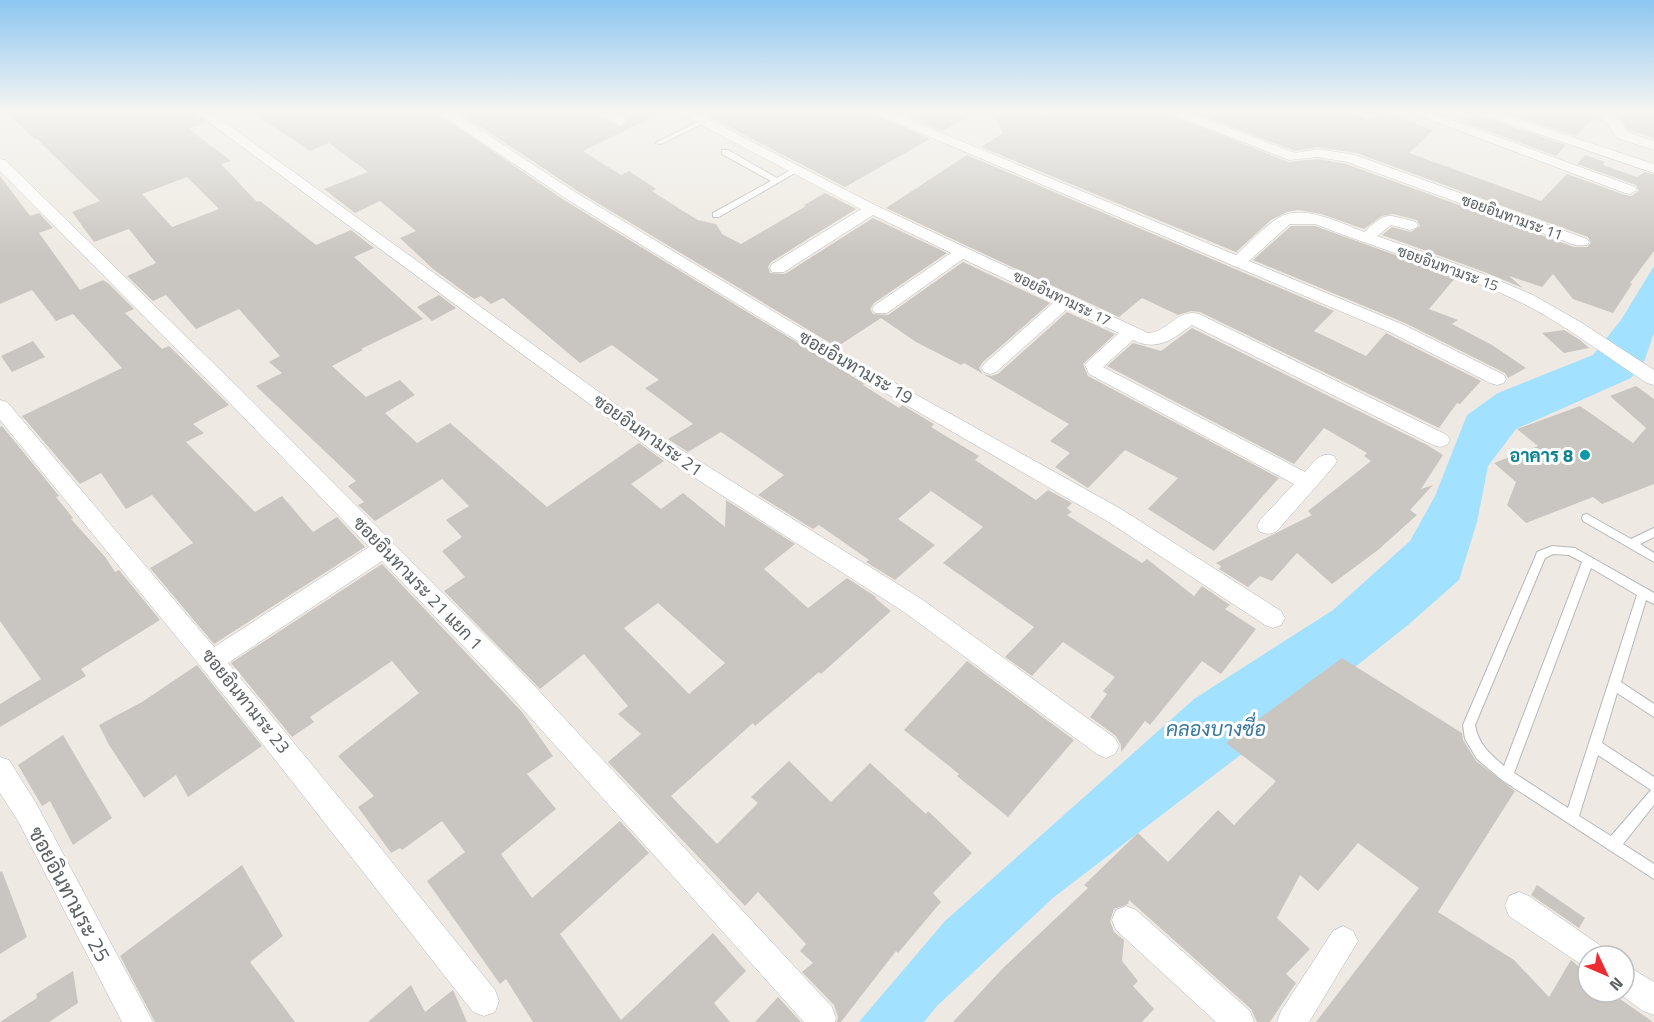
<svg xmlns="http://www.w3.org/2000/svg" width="1654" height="1022" viewBox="0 0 1654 1022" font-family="'Titillium Web',Sarabun,sans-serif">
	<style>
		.water { fill: #a2e1ff }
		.building { fill: #c9c5c0; fill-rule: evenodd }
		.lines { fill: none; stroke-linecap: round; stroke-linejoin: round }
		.lane-casing { stroke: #b4b7ba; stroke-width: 2 }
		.street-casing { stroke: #b4b7ba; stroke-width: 1 }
		.lane { fill: #fff; fill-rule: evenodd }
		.street { fill: #fff; fill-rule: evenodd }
		.culture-dot { fill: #0f9aa8; stroke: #fff; stroke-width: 2 }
		.labels { text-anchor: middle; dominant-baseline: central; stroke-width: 6; stroke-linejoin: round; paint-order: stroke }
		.far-street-label { font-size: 15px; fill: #5b6064; stroke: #fff }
		.street-label { font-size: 18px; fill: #5b6064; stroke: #fff }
		.culture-label { font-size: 18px; font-weight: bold; fill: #0d838f; stroke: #fff; text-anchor: end }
		.water-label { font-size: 20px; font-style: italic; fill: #3977a0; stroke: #fff }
		.near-street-label { font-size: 21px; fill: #5b6064; stroke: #fff }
	</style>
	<rect width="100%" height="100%" fill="#eeeae3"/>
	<path class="water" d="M1654,266V333L1644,362L1631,378L1516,429L1488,466L1477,522L1459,580L1408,625L1331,686L1054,897L937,1006L924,1022H859L945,921L1194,699L1333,610L1410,541L1435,496L1467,415L1498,393L1593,355L1621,320Z"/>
	<g class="building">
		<path d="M5,111H192L206,122L189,129L231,161L221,164L257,202L260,201L316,245L351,230L374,248L354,257L423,319L361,349L363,350L332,366L366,397L400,380L415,395L385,413L417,443L450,423L547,507L639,443L664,461L631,484L661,509L683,493L725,527L726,500L795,544L764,569L808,608L847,578L876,597L875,598L891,611L821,674L819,672L755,726L753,723L671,796L717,844L758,803L751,797L789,761L831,802L870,763L926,814L928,811L972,853L933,893L941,902L898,953L896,951L841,1022H837L838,1017L834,1005L802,972L813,963L800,951L806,944L758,892L745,906L608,762L641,734L618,714L628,706L584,654L540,689L444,591L465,577L442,551L462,537L446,520L469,506L442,479L375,521L358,505L364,502L348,486L356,481L256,386L282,373L269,362L280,356L239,309L196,329L166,295L153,301L127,276L156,263L129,229L94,242L72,212L100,201L37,139H35ZM187,177L219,209L172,227L142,194ZM658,603L725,663L689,694L624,628Z"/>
		<path d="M250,111H434L564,200L865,384L863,385L899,408L902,405L934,424L931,427L979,456L975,460L1036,500L1048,490L1072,503L1067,508L1072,512L1067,515L1142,563L1147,559L1194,596L1202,586L1230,605L1225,609L1256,629L1221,674L1202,661L1150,725L1145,721L1121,752V745L1116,736L1090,717L1107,694L1103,691L1115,677L1063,642L1032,676L1005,657L1034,627L943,563L983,527L931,491L898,519L935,545L895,580L866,562L869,560L819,525L813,529L758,495L784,475L721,432L688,452L668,439L693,424L645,388L659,380L612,345L580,363L503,298L491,304L481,296L474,299L433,269L400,238L416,231L380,201L355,213L324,189L368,172L329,143L310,151Z"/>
		<path d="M457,111H594L620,127L628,120L616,111H665L583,151L621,175L629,171L656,189L652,191L683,211L698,220L716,224L722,234L741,244L806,206L804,205L825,193L856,209L771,262L768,267L770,273L785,274L873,218L947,253L874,303L870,309L873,314L888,315L963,262L1050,303L983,362L979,368L983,374L991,376L998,374L1067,312L1115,334L1083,364L1088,376L1279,478L1214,551L1148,509L1178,478L1125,450L1088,488L1055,467L1070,453L1050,441L1069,424L964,363L961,365L916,342L881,318L837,347L576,190Z"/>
		<path d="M698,111H867L930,139L845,187Z"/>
		<path d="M895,111H979L943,131Z"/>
		<path d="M990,111H1040L1038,115L1040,119H1045L1054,111H1162L1288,162L1318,159L1346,164L1574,247H1587L1591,243L1588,237L1356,153L1318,147L1295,151L1191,111H1343L1367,120L1380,111L1433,130L1409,153L1541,201L1567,174L1625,195L1631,196L1639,191L1636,185L1577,164L1585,155L1605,162L1603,165L1637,177L1645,172L1654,175V251L1630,283L1632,284L1613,313L1573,299L1553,274L1542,287L1509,276L1523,288L1482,271L1382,235L1392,227L1411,232L1420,226L1417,220L1393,214L1382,216L1364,229L1321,214L1298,210L1287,212L1271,220L1236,252L981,147L1003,133Z"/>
		<path d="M1501,111H1593L1603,122L1594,118L1576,136Z"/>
		<path d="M1616,111H1654V138L1628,130Z"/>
		<path d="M1471,113L1566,145L1556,156L1461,121Z"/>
		<path d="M967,155L1334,311L1314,331L1366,356L1386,333L1481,381L1460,404L1457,403L1439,428L1200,312L1191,311L1178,315L1142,298L1119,317L886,208Z"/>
		<path d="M0,176L30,216L39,213L53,228L39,233L80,290L103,280L109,284L134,309L125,313L162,349L169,346L229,405L193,424L204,433L186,442L255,512L282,496L313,532L337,517L365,547L214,644L150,568L193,543L152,495L126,509L101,473L80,484L22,416L122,368L73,314L56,321L32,290L0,304Z"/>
		<path d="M1291,226H1315L1456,277L1429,309L1458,320L1452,324L1492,345L1526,368L1508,378L1505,373L1405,323L1253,260Z"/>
		<path d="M439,295L456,308L432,321L417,307Z"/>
		<path d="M1192,328L1427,445L1443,455L1421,489L1433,485L1410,510L1417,515L1378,550L1332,584L1297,553L1272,581L1260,576L1248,587L1219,569L1221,566L1216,563L1312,515L1308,511L1371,461L1364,456L1367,453L1324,428L1294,464L1107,366L1133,343L1161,351Z"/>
		<path d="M1564,330L1580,340L1589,348L1564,353L1542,333Z"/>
		<path d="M33,341L45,357L12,372L1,356Z"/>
		<path d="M1636,386L1654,399V484L1602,504L1593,497L1526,523L1507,505L1516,482L1494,463L1538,446L1517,429L1580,406L1633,443L1646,428L1610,396Z"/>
		<path d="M2,426L59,496L56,497L73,518L71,519L106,558L115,572L119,570L160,620L81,669L86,676L0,727V704L41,679L0,621V427Z"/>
		<path d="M382,564L522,712L553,756L527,774L556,809L501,854L532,898L620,821L649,853L560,934L621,1020L713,933L746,971L714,1003L730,1022H533L506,979L500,984L427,881L465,852L442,821L402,850L400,848L391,853L358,807L374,796L338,756L419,693L392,661L310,717L314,722L292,737L231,663Z"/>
		<path d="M1342,658L1462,733L1463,740L1476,761L1515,791L1438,912L1514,960L1549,997L1571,960L1588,974V992H1610L1653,1022H1316L1419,888L1358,843L1318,891L1300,875L1277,918L1310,949L1286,974L1296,983L1270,1022H1257L1251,1009L1129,900L1128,904L1114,909L1110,921L1114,932L1124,940L1122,961L1138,981L1133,986L1154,1009L1142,1022H953L1002,969L1088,888L1084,885L1138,833L1168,862L1218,810L1234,825L1276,781L1226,743Z"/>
		<path d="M967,661L1074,740L1008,817L957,776L959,774L904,730Z"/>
		<path d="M197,665L262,746L188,797L176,775L144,798L109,745L99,725L142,702Z"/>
		<path d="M63,735L112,818L73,845L50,801L42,806L18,765Z"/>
		<path d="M242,865L283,936L250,962L295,1022H155L120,956Z"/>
		<path d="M2,871L27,937L0,954V872Z"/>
		<path d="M1537,885L1585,918L1579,928L1531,895Z"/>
		<path d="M73,971L78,1003L49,1022H0L37,998L36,994Z"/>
		<path d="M411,985L425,1012L453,990L467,1022H368Z"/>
		<path d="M778,997L801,1022H755Z"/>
	</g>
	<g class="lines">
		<g class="lane-casing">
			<g id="lane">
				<path d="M1044,111H1052L1044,117H1040V115Z"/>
				<path d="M702,120L704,121V123L661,144L655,143Z"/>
				<path d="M722,150H728L777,178L793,168L800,170L719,217H713V213L771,181L722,154Z"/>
				<path d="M1587,514L1631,539L1654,528V537L1640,544L1654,553V562L1583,521L1582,518L1583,515Z"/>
				<path d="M1552,546L1575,548L1654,593V604L1646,600L1621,682L1654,704V717L1617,693L1602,743L1654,777V805L1623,844L1654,864V879L1502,780L1477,759L1465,739L1463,725L1536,555L1537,552ZM1553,554L1569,555L1582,562L1504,766C1490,754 1478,744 1475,725L1545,558ZM1591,568L1637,595L1568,808L1514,773ZM1598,755L1651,790L1611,836L1579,816Z"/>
			</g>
		</g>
		<g class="street-casing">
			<g id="street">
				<path d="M194,111H209L667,441L920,598L1115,738L1119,746L1115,754L1106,758L1097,754L904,612L653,451Z"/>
				<path d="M436,111H452L575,192L854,360L1121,509L1281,611L1285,618L1281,625L1273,628L1265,625L1107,521L842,368L565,198Z"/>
				<path d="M596,111H612L626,121L619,125Z"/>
				<path d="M675,111H692L877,206L1148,333C1167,333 1178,308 1199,314L1447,435L1450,440L1447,445L1440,447L1433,445L1192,325C1173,339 1157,352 1133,340L1103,367L1305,472C1314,462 1320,451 1334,456L1337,461L1334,466L1276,532L1268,534L1260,532L1257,526L1260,520L1294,484L1089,374L1085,365L1088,361L1119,333L1067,309L996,372L990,374L984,372L981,368L984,364L1054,302L963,259L887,313H875L872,309L875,305L951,253L873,215L784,272H772L770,268L772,264L861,209Z"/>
				<path d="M869,111H888L1236,255C1249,243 1263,228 1278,218C1301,203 1341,223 1364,232C1388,211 1385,214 1416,222L1418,225L1416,228L1410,230L1391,225L1377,236L1481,273L1533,295L1582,323L1654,370V385L1647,383C1605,356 1565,324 1520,302C1454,270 1383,251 1315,224H1290L1249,261L1404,325L1504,375L1506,379L1504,383L1497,385L1490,383L1392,333Z"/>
				<path d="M1164,111H1184L1295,153L1318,149L1355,155L1587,239L1589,242L1587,245H1575L1347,162L1318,157L1289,160Z"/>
				<path d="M1407,111H1427L1635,187L1637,190L1630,194L1625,193Z"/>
				<path d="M1472,111H1493L1654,164V173Z"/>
				<path d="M1595,111H1613L1627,132L1654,141V150L1617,138L1603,117Z"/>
				<path d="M0,159L5,160L241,390L528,679L832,1007L836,1018L835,1022H804L510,695L382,561L228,663L375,841L495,990L499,1001L495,1012L484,1016L473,1012L236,710L0,420V400L7,402L214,647L369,547L227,400L0,171Z"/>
				<path d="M0,757L9,760L36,803L153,1022H122L18,821L0,793Z"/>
				<path d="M1519,892L1529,896L1601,946L1606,956H1588V969L1509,916L1505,906L1509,896Z"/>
				<path d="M1126,906L1136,910L1250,1011L1254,1022H1216L1116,930L1112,920L1116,910Z"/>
				<path d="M1343,926L1353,931L1358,941L1309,1022H1277L1281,1011L1333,931Z"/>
				<path d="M1624,964L1654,982V1015L1643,1011L1617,992H1624Z"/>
			</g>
		</g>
		<use href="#lane" class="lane"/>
		<use href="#street" class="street"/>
	</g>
	<linearGradient id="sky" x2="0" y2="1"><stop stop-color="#8cc6f1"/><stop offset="0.44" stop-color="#f7f6f2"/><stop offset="1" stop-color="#f7f6f2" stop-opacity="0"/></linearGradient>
	<rect width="1654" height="254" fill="url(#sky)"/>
	<circle class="culture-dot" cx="1585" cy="455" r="6"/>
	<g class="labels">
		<g class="far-street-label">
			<text transform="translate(1512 217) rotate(20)">ซอยอินทามระ 11</text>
			<text transform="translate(1448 268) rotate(20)">ซอยอินทามระ 15</text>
			<text transform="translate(1062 298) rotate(26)">ซอยอินทามระ 17</text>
		</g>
		<g class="street-label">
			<text transform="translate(856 367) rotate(30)">ซอยอินทามระ 19</text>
			<text transform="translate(648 435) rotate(35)">ซอยอินทามระ 21</text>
			<text transform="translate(418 583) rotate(46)">ซอยอินทามระ 21 แยก 1</text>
			<text transform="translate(246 701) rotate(51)">ซอยอินทามระ 23</text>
		</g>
		<g class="culture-label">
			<text x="1573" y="455">อาคาร 8</text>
		</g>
		<g class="water-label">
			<text x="1216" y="728">คลองบางซื่อ</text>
		</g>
		<g class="near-street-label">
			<text transform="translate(70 894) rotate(62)">ซอยอินทามระ 25</text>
		</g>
	</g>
	<g transform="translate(1606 974) rotate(134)"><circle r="28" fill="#ffffff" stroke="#bdbfc1" stroke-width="1.5"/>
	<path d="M0-4.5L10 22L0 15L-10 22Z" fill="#eb2c32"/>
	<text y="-9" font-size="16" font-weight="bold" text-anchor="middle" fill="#5b6064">N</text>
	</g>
</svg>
